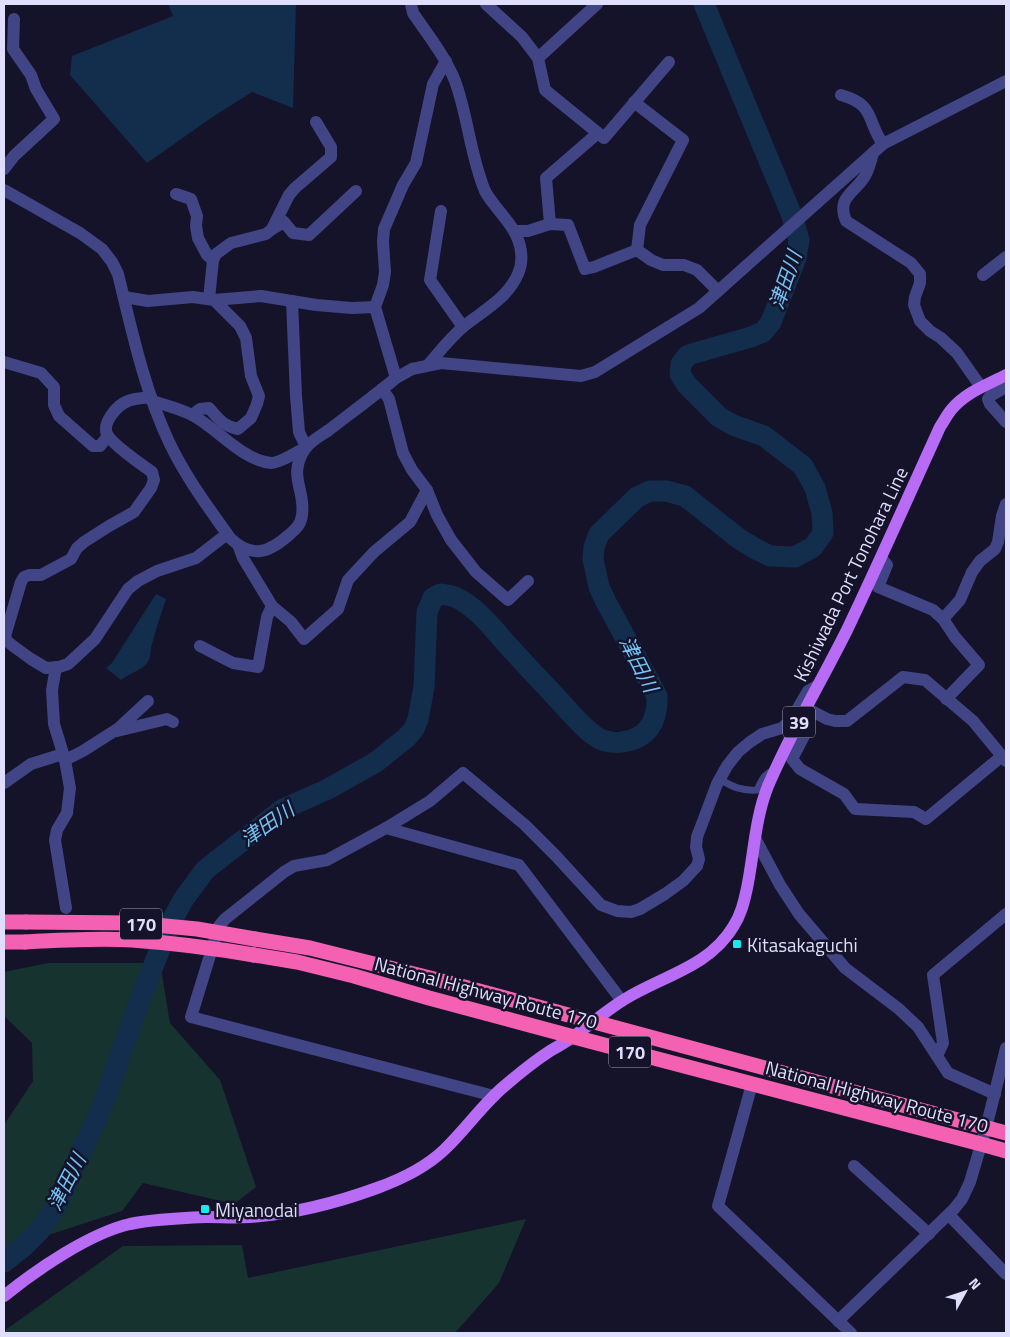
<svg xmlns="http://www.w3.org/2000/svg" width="1010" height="1337" viewBox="0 0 1010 1337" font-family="'Titillium Web','Noto Sans JP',sans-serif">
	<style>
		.green { fill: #163330 }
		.water { fill: #132d4d }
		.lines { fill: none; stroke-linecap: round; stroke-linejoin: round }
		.river { stroke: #132d4d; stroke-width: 21 }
		.lane { stroke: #414485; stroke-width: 7 }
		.street { stroke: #414485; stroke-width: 12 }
		.primary { stroke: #b86cf5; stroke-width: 12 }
		.highway { stroke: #f461b2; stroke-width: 15 }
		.highway-bridge { stroke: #f461b2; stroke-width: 15 }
		.poi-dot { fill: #17eaef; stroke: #15132a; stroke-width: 2 }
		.labels { text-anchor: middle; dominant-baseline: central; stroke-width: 5; stroke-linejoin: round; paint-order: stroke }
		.shield { fill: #15132a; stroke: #a2a1be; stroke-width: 1 }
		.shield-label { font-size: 18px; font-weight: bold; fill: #dfdefd }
		.street-label { font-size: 19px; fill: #dfdefd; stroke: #15132a }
		.poi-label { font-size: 19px; fill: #dfdefd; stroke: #15132a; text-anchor: start }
		.water-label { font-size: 20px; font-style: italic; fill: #73c3f6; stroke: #15132a }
	</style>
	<rect width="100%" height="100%" fill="#15132a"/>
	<g class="green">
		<path d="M48,963H160L170,1023L220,1080L256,1187L234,1204L143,1183L122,1211L24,1243L4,1252V1125L33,1081L32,1043L4,1016V972Z"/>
		<path d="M526,1219L499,1283L455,1333H4V1331L123,1246L242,1245L248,1278Z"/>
	</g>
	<g class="water">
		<path d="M168,4H296L293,108L252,92L211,118L147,163L70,75L72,56L173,16Z"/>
		<path d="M156,594L166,599C161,614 156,629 152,644C150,651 151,658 147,663C142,670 128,674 121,680L106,668L112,663Z"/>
	</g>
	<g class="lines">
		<path class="river" d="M4,1262L23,1247L39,1231L58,1203L104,1102L138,1005L169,926L183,900L205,870L283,809L328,789L376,762L406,738L414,729L418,719L424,687L427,612L433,598L441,594C445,595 451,595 455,597C479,608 496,633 514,652C531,671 549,689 566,708C576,719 587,732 600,739C606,742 616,743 622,742C648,739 658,721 657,696L606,602L599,587L593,559L594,547L599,534L637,497L650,491H666L685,496L738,538L754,548L770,556L795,557L813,547L823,533L822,513L815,488L803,466L764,436L733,425L719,417L687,385L680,374L681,364L688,355L751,337L763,332L771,322L796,258L799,240L792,216L704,4"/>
		<path class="lane" d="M720,779C732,787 742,791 757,790C761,782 764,774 772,771"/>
		<g class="street">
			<path d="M411,4L413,13C428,35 445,56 455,81C468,116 470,155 485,191C487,195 490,199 493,203C505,219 519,232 521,252C522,259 521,267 518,274C507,299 484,310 464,326C450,338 440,351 428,365"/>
			<path d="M486,4L522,37L538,58L545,90L604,138L669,62"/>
			<path d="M538,58L597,4"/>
			<path d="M841,95C876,105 866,120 883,144"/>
			<path d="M634,102L683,140L640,225L637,250"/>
			<path d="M873,153C871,161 869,169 865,176C855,193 836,197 846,221L911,263L920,274V283L915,297L914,305L920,321L930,331L941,338L957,353L981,387"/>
			<path d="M4,169L14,156L54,119L36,89L31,75L13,49L14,19"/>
			<path d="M4,190L80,233L102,249L112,262L118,274C132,331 144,389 169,442C185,476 208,507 230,538C252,559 269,553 290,534C296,529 301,524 302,515C306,490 287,476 305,449C310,441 322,435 329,430C351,413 374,396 396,378L412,369L441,363L581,376L595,372L699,308L883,144L1006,81"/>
			<path d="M176,194L191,199L197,216L196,226L198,238L207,255L213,260"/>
			<path d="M441,211L430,280L463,327"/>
			<path d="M550,224L546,178L598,133"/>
			<path d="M272,229L284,222L293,233L309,235L356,191"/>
			<path d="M515,231H528L550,224L568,225L585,269L594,267L637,250L651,260L663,265H684L697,270L718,291"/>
			<path d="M983,275L1006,257"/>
			<path d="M124,297L148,301L193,297L214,300L261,296L316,305L352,308L375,307"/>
			<path d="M209,299L213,260L216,254L231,243L266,234L272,229L289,195L295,188L331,157V147L316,122"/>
			<path d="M4,362L41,373L54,387V405L59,416L93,446H100L108,436"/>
			<path d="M396,378L375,307L383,285L385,272L383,242L384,229L403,185L416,163L433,84L446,61"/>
			<path d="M1006,387L990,396L988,399L990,404L1006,422"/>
			<path d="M382,389L389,399L403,453L412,470L427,490L437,515L451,540L476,572L508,600L528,581"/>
			<path d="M152,401C165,405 180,409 192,415C217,428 243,461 271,463C280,463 297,452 306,447L299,432L296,396L292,301"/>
			<path d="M192,415L200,409L209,408C219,419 223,426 238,429L251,418L257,404L259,396L251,376L246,338L240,326L214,300"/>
			<path d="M239,547L243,558L272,606L291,622L304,639L338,609L348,580L374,552L410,522L427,490"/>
			<path d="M881,558L887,565L878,587L933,610L943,619L955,637L979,665L946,699"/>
			<path d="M943,619L960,600L972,572L980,561L995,549L998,542L1002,516L1006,504"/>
			<path d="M4,634L7,641L13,646L31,659L46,668L59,667L68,664L95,639L128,589L138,581L157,571L196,558L227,534"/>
			<path d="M5,636L21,582L24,577L29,575H41L71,559L77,548L84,542L109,526L134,512L151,488L154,480L152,472C142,465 111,443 107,434C102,423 117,405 128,401C135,398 144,398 151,397"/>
			<path d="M200,646L233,663L258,667L267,617L272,606"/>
			<path d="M56,667L52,690L54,724L65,760L70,788L67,813L57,830L55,840L66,908"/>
			<path d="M806,708L827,719L835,721H847L903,677L925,680L973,721L1006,761"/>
			<path d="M798,723L807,730L792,759L800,769L844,794L855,809L914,812L926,819L1002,756"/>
			<path d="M117,731L167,719L173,722"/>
			<path d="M65,760L83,751L119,728L148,701"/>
			<path d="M4,783L31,764L63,754"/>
			<path d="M386,828L519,865L622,1001"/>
			<path d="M755,838L780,885L799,914L845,968L899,1009L918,1027L948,1073L995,1094"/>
			<path d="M937,1056L943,1043L933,975L1006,914"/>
			<path d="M752,1084L718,1206L851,1333"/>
			<path d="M494,1096L191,1017L219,926L225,919L284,872L294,866L327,860L386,828L430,801L463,773L525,825L556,856L601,905L617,911L631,912L640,909L665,894L683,881L697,866L699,859L696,847L697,837L717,784L727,766L738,752L750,742L762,734L782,728L791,720L808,691L817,686"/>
			<path d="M854,1166L929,1234"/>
			<path d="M949,1215L1006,1274"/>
			<path d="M838,1321L954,1209L962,1199L970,1182L986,1128L1006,1048"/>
		</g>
		<path class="primary" d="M4,1296C36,1270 90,1233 130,1224C155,1219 182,1218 207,1217C221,1217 235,1218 249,1217C293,1214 336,1203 377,1188C402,1179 425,1168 444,1150C464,1131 480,1108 501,1089C516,1076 533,1062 550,1051C558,1046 567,1042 574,1036C591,1024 607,1010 625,999C662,976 709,967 733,927C741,915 744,902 747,888C754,854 755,818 768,786C791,732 821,682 847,630C879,563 909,495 940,427C944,421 947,415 951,410C966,392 987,385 1006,375"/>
		<g class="highway">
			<path d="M4,922H26"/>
			<path d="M255,939L310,948L446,982L1006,1133"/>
			<path d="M4,942H25"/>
			<path d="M254,955L297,962L354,976L429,998L574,1037L981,1144L1006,1151"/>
		</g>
		<g class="highway-bridge">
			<path d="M26,922L134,923L197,929L255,939"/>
			<path d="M25,942C61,940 97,938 132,940C173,943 213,948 254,955"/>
		</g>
	</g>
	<g class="poi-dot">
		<rect x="732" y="939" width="10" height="10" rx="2.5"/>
		<rect x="200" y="1204" width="10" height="10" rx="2.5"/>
	</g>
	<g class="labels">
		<g class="shield">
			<rect x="783" y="706.5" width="32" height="31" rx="4"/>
			<rect x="120" y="908.5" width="42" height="31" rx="4"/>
			<rect x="609" y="1036.5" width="42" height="31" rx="4"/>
		</g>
		<g class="shield-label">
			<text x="799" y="722">39</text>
			<text x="141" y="924">170</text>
			<text x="630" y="1052">170</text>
		</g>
		<g class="street-label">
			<text transform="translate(850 574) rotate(-64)">Kishiwada Port Tonohara Line</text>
			<text transform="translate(486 992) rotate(15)">National Highway Route 170</text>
			<text transform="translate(877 1096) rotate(15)">National Highway Route 170</text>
		</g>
		<g class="poi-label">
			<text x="747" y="944">Kitasakaguchi</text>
			<text x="215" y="1209">Miyanodai</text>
		</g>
		<g class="water-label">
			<text transform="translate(785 280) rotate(-71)">津田川</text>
			<text transform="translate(639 664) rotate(63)">津田川</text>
			<text transform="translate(267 824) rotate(-35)">津田川</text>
			<text transform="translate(66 1182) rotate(-63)">津田川</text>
		</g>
	</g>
	<rect width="1010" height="1337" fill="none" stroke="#dfdefd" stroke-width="10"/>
	<g transform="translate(965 1292) rotate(50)" stroke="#15132a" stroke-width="4" paint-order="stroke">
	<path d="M0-4L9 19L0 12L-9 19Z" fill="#dfdefd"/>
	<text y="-8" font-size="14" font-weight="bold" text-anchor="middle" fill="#dfdefd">N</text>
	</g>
</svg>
